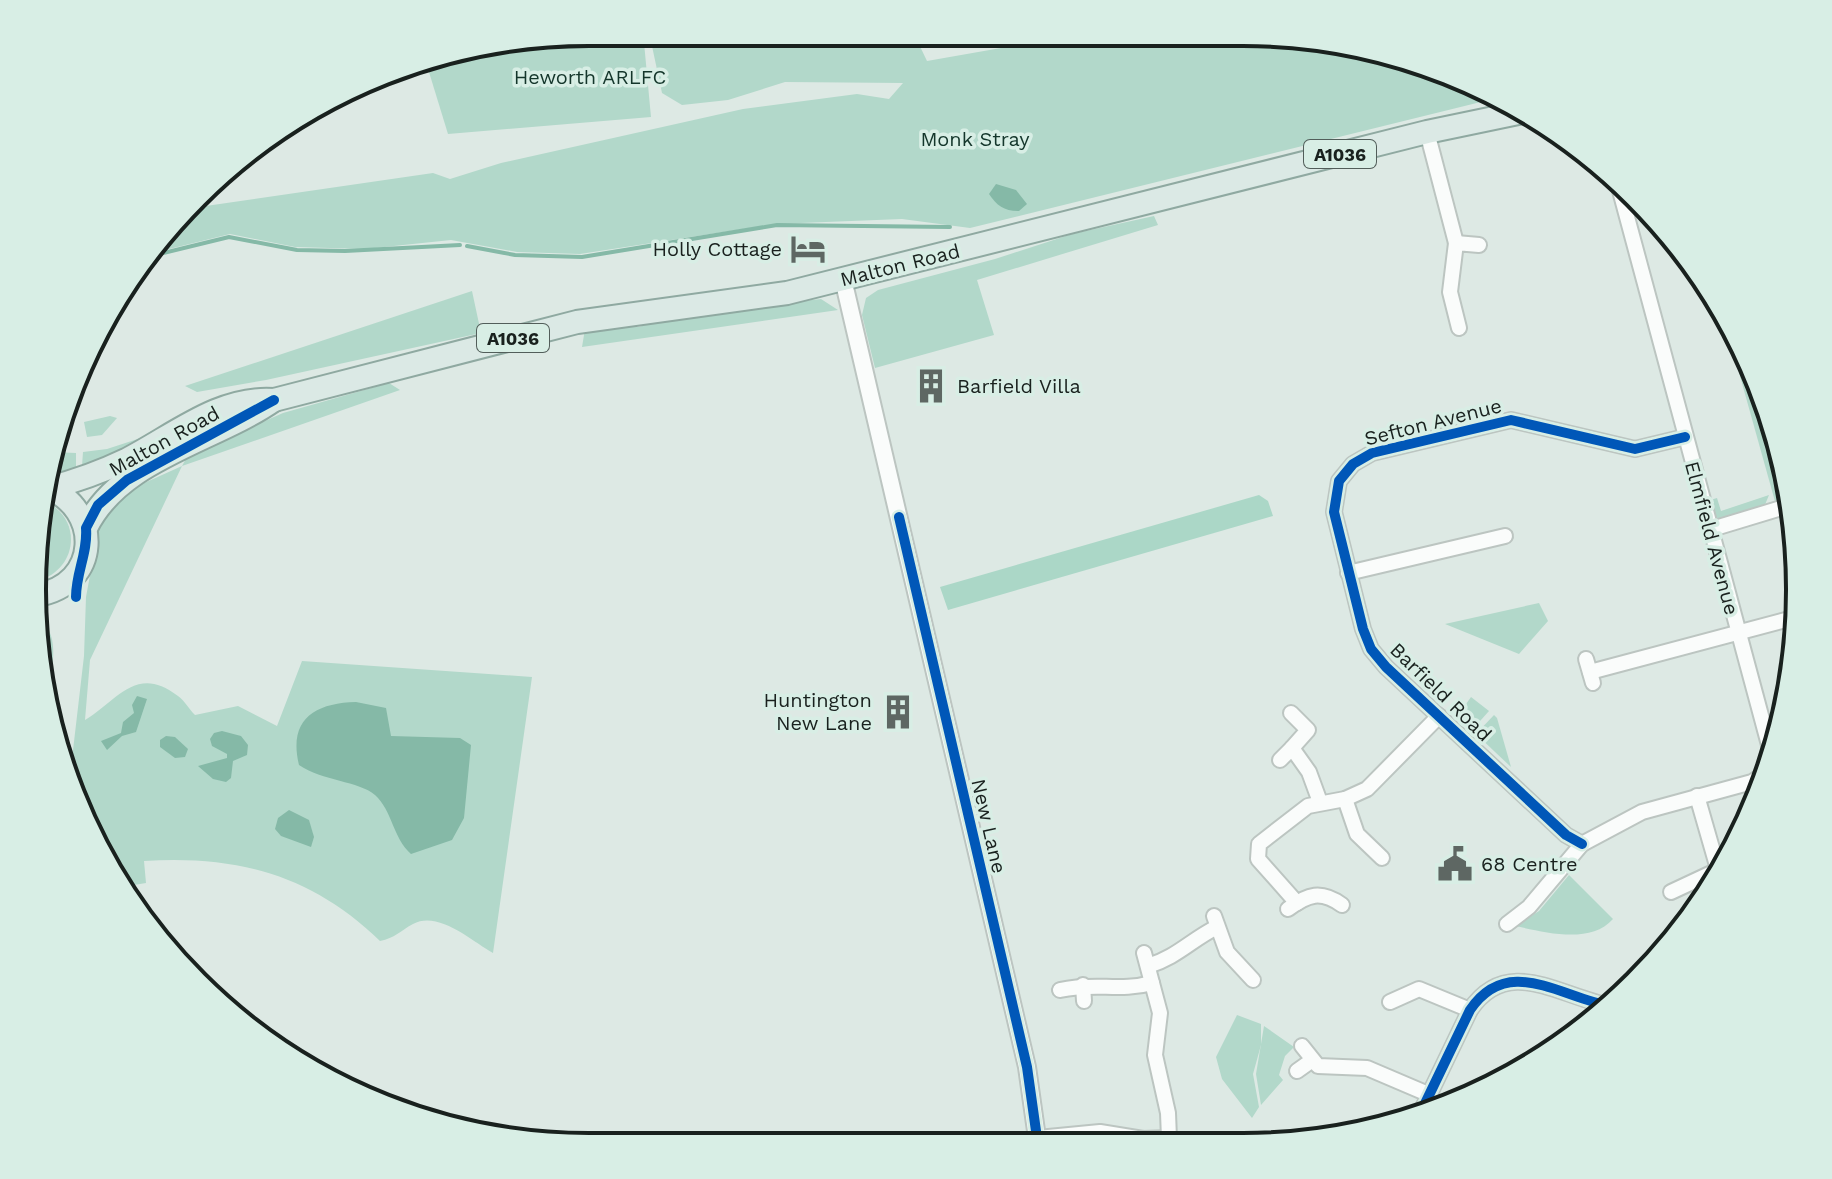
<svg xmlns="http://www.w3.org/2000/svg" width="1832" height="1179" viewBox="0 0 1832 1179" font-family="'Work Sans',sans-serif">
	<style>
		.green { fill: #b2d8ca }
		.forest { fill: #abd7c7 }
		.water { fill: #85b9a7 }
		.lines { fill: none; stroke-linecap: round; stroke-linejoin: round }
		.stream { stroke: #85b9a7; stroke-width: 4 }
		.minor-casing { stroke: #bcc5c1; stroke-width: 18 }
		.tertiary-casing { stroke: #bcc5c1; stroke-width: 20 }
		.primary-casing { stroke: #8fa9a1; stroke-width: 26 }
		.minor { stroke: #fafcfb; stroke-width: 14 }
		.tertiary { stroke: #fafcfb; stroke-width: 16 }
		.primary { stroke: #dbe9e5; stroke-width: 22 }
		.cycleway-casing { stroke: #d8eee5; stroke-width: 15 }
		.cycleway { stroke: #0057b8; stroke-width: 10 }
		.labels { text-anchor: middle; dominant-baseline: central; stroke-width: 7; stroke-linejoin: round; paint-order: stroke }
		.shield { fill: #d8eee5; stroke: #525e5a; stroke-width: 2 }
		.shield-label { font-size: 18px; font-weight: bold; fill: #19211e }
		.park-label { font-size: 20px; fill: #14362b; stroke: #d8eee5 }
		.poi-label { font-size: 20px; fill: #19211e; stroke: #d8eee5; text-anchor: end }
		.street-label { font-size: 20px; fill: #19211e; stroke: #d8eee5 }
		.rim { fill: none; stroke: #19211e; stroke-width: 4 }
	</style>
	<rect width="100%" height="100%" fill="#dde9e4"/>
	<g class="green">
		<path d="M589,32H643L651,117L448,134L425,59Z"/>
		<path d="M649,32L914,34L927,61L1074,35L1316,37L1489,89L1501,97L970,228L902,219L775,224L580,254L517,252L451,240L365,249L295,247L230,234L145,255L192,208L433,173L450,179L501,163L743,109L857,94L889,99L903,83L785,82L728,100L682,105L662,93Z"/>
		<path d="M1154,216L1158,225L977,280L994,335L875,368L862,315L866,298L878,290L995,259L1072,234Z"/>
		<path d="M472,291L481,333L266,380L197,392L185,386Z"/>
		<path d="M821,299L838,310L582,347L585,329L615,323L638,327L699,312Z"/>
		<path d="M1721,308C1757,366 1779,431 1790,498L1776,505Z"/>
		<path d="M389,383L400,390L182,466L90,660L85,720C116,702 136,663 178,696C185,701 189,709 195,715L238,706L277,726L302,661L532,677L493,953C472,941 438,910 413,924C400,931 395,938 380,941C312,875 237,855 144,861L146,883L134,885L140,915L126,899L70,776L84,656L86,597L100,521L122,493L182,466L188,455L283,413Z"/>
		<path d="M110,416L117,418L102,435L87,437L84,422Z"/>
		<path d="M153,434L121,452L82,466L83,452L107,449Z"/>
		<path d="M53,452L76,453V468L48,480Z"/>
		<path d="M1769,495L1762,512L1723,523L1714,520L1707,501L1717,498L1721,511Z"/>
		<path d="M44,501C84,518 78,571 36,581L33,553Z"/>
		<path d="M1539,603L1548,621L1519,654L1445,624Z"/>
		<path d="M40,620C62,636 51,673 47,696Z"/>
		<path d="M1471,697L1489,711L1472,730L1457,717Z"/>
		<path d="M1494,715L1497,718L1511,767L1476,734Z"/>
		<path d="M1569,875L1613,919C1590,945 1545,932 1515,926L1539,911Z"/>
		<path d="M1237,1015L1261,1024V1045L1253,1074L1259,1107L1252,1118L1222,1079L1216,1057Z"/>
		<path d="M1264,1026L1294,1047L1285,1056L1279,1075L1283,1080L1261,1105L1256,1074Z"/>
	</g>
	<path class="forest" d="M1259,495L1268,501L1273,516L948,610L940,587Z"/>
	<g class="water">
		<path d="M996,184L1016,190L1027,204L1019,211C1004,211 997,206 989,194Z"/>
		<path d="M137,696L147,699L136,732L122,736L107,750L101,741L121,733L123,722L134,713L132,705Z"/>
		<path d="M356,702L386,708L391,736L460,738L471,745L464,818L452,840L411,854C393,838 392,810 375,795C359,781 322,781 299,765C288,720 314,703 356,702Z"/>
		<path d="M222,731L241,736L248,745L247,755L233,761L231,778L226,782L213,779L198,766L227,758V754L212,746L210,739L214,733Z"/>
		<path d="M166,736L175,737L188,749L185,757L175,758L160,747V740Z"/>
		<path d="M289,810L309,820L314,837L311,847L281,836L275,829L278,818Z"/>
	</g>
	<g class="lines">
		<g class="stream">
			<path d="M467,246L515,255L582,257L777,225L950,227"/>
			<path d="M143,258L229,237L297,250L345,251L460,245"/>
		</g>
		<g class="minor-casing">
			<g id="minor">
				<path d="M1427,132L1456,243"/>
				<path d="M1616,176L1773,760"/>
				<path d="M1459,328L1450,292L1456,243L1479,245"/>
				<path d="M1712,529L1791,505"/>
				<path d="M1348,573L1505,536"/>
				<path d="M1586,659L1593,683"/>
				<path d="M1590,672L1797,617"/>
				<path d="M1291,713L1308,730L1292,748L1309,772L1320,802"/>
				<path d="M1280,760L1292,748"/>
				<path d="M1697,796L1720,876"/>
				<path d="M1345,799L1357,834L1382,858"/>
				<path d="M1582,844L1566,835L1386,667L1371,649L1363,629L1334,512L1339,481L1353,464L1372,453L1511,420L1635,449L1685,437"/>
				<path d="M1671,892L1718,870"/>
				<path d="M1297,903L1258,859L1259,844L1308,806L1345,799L1367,789L1439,716"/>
				<path d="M1288,909C1308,894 1321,890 1342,905"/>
				<path d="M1214,916L1227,952L1253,980"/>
				<path d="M1507,924L1529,907L1582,844L1642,812L1752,782L1769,771"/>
				<path d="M1144,953L1160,1013L1155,1055L1168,1113L1169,1138"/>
				<path d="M1148,966C1177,957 1191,940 1217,927"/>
				<path d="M1083,985L1084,1001"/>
				<path d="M1060,990C1096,982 1119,992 1152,983"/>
				<path d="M1390,1002L1419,989L1470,1010"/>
				<path d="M1302,1046L1318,1066L1367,1068L1428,1094"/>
				<path d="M1297,1071L1311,1061"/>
				<path d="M1419,1116L1470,1010C1508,954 1560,997 1610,1006"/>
				<path d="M1038,1138L1100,1132L1143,1139L1169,1138L1192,1145"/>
			</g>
		</g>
		<g class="tertiary-casing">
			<path id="tertiary" d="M843,279L1027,1067L1038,1145"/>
		</g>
		<g class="primary-casing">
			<g id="primary">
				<path d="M49,488C76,481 101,472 126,460C173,436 219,396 274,400L577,322L787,293L1427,132L1523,112"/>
				<path d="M86,528C120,458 214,442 274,400"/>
				<path d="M37,595C100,585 103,509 46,487"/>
			</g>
		</g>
		<use href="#minor" class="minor"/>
		<use href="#tertiary" class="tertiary"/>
		<use href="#primary" class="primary"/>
		<g class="cycleway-casing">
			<g id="cycleway">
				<path d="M899,517L1027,1067L1038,1145"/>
				<path d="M76,597C76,572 88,553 86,528L98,505L127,480L274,400"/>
				<path d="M1582,844L1566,835L1386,667L1371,649L1363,629L1334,512L1339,481L1353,464L1372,453L1511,420L1635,449L1685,437"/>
				<path d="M1419,1116L1470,1010C1508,954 1560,997 1610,1006"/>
			</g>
		</g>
		<use href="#cycleway" class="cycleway"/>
	</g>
	<defs>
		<g id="hotel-bare" transform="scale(2.76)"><path d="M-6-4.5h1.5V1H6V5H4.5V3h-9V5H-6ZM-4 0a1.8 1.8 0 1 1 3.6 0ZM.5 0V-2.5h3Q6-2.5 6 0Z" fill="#5e6763" stroke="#d8eee5" stroke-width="2.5" paint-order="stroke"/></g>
		<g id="building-bare" transform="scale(2.76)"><path d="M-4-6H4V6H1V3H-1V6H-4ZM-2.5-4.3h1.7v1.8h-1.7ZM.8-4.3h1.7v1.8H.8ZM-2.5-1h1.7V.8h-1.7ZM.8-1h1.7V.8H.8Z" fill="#5e6763" stroke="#d8eee5" stroke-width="2.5" paint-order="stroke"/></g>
		<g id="civic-bare" transform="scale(2.76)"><path d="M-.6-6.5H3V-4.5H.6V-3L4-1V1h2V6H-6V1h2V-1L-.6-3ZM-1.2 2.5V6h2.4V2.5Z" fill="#5e6763" stroke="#d8eee5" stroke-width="2.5" paint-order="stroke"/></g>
	</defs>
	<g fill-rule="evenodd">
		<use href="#hotel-bare" x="808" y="249"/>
		<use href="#building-bare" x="931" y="386"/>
		<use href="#building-bare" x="898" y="712"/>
		<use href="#civic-bare" x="1455" y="864"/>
	</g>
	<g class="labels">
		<g class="shield">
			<rect x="1304" y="140" width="72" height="28" rx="6"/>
			<rect x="477" y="324" width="72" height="28" rx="6"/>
		</g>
		<g class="shield-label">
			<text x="1340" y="154">A1036</text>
			<text x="513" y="338">A1036</text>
		</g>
		<g class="park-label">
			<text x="590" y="77">Heworth ARLFC</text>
			<text x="975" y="139">Monk Stray</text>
		</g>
		<g class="poi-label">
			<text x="782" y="249">Holly Cottage</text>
			<text x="957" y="386" text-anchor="start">Barfield Villa</text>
			<text x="872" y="700">Huntington<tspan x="872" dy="23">New Lane</tspan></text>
			<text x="1481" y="864" text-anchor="start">68 Centre</text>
		</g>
		<g class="street-label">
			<text transform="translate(900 265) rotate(-14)">Malton Road</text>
			<text transform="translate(1433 422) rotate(-14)">Sefton Avenue</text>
			<text transform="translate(164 441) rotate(-29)">Malton Road</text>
			<text transform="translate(1712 538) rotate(75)">Elmfield Avenue</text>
			<text transform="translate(1441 692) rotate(44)">Barfield Road</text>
			<text transform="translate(989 826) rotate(77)">New Lane</text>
		</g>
	</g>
	<path d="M0 0H1832V1179H0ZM589 46H1243A543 543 0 0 1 1786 589V590A543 543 0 0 1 1243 1133H589A543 543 0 0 1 46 590V589A543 543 0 0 1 589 46Z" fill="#d8eee5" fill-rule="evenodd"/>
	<path class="rim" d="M589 46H1243A543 543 0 0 1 1786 589V590A543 543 0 0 1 1243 1133H589A543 543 0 0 1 46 590V589A543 543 0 0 1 589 46Z"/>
</svg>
